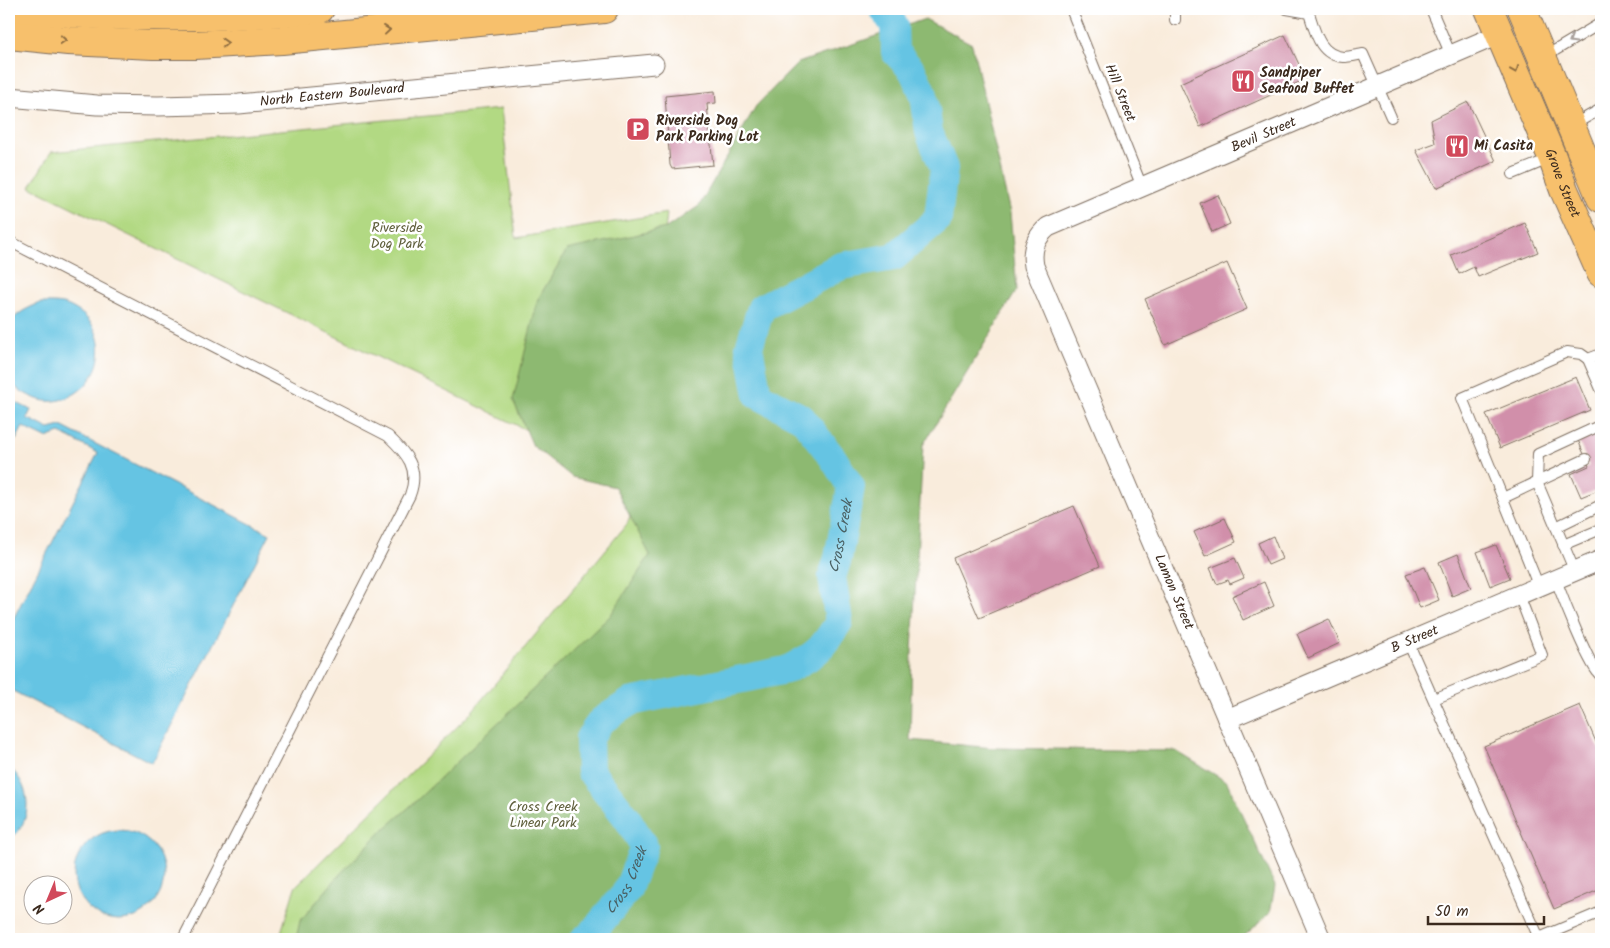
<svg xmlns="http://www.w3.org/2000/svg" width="1610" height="948" viewBox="0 0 1610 948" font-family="Kalam,sans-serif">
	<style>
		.green { fill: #b2d983; stroke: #768250 }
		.forest { fill: #8db971; stroke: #647248 }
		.water { fill: #65c4e3; stroke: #507780 }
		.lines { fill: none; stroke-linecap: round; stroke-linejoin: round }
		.river { stroke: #65c4e3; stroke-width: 28 }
		.building { fill: #d18faa }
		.lane-casing { stroke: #7e6e60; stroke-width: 12 }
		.street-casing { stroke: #7e6e60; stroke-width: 21 }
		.primary-casing { stroke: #7e6e60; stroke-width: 30 }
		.highway-casing { stroke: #7e6e60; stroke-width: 30 }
		.lane { stroke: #fff; stroke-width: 10 }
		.street { stroke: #fff; stroke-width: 19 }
		.primary { stroke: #f7c06c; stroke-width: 28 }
		.highway { stroke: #f7c06c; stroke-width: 28 }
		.oneway { stroke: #906e41 }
		.oneway2 { stroke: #a79f9a }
		.labels { text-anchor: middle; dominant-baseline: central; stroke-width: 5; stroke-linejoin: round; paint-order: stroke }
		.poi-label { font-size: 14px; font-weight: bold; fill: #3b2a1e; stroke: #fff; text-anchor: start }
		.street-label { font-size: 14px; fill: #3b2a1e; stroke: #fff }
		.park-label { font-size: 14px; fill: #5f5f3c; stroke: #fff }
		.water-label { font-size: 15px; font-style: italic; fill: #4a6063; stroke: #fff }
	</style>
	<rect width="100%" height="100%" fill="#fff"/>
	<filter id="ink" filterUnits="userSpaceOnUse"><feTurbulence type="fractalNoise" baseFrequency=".02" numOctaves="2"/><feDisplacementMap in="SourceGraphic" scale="10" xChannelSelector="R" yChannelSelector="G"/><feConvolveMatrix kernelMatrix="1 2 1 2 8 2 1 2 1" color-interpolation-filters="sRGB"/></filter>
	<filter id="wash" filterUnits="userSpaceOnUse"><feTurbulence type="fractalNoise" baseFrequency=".0096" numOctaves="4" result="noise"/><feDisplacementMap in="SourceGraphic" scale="20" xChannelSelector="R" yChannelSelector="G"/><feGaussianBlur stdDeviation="1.12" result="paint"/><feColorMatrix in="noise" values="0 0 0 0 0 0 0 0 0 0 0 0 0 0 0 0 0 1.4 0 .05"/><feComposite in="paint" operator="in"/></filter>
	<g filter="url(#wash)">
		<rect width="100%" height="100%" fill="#f9ecdc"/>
		<path class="green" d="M501,109L516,238L667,213L652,353L707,939H279L295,887L469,715L627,524L641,486L30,187L51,152Z"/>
		<path class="forest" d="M925,19L972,44L1010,213L1017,290L923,445L912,651L910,740L994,748L1176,751L1227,782L1275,886L1270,913L1241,939H296L300,921L341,873L381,832L415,802L610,616L650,555L615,487L572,477L533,446L513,400L538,299L567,250L666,228L699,206L756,106L798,63Z"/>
		<g class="water">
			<path d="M40,303C52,303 63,302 73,308C114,329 105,386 63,399C55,402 45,402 37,399C27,395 14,389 10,379C6,370 9,337 9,326C15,313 28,308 40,303Z"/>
			<path d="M9,399L31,410L27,418L49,429L61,426L270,534L152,763L9,689V627L98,453L60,433L46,438L23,427L16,440L9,436Z"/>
			<path d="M9,767C32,786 34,822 9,840Z"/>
			<circle cx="119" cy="875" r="45"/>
		</g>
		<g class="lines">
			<path class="river" id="s1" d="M584,939L589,937L628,889L644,846L627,818L590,771L589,738L601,721L630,702L786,670C817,655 821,650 839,622L832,577L838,558L851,487L833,458L802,418L758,395L749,347L761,308L841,266L894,257L938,219L944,168L929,132L924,95L912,70L895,52L894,25L883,9"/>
		</g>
		<g id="blocks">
			<g class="building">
				<path d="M1285,35L1306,79L1200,127L1180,83Z"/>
				<path d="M715,91L716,103L707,104L713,165L672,169L670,165L665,96Z"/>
				<path d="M1468,102L1496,161L1436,188L1416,150L1435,143L1431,120Z"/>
				<path d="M1218,195L1230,224L1212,232L1200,203Z"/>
				<path d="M1525,223L1538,252L1478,277L1474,267L1459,274L1451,255Z"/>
				<path d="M1227,263L1247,309L1165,345L1145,299Z"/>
				<path d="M1576,377L1590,410L1500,448L1486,414Z"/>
				<path d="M1601,430V497L1598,490L1581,497L1571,474L1589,466L1578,440Z"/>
				<path d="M1074,506L1100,566L979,618L953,558Z"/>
				<path d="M1225,518L1236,542L1205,556L1194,532Z"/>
				<path d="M1273,536L1282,559L1268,565L1258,543Z"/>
				<path d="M1496,545L1510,578L1490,586L1477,552Z"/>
				<path d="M1458,554L1471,588L1452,596L1439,562Z"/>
				<path d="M1235,558L1244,578L1230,584L1228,580L1217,584L1210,568Z"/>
				<path d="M1425,567L1439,600L1420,608L1406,574Z"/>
				<path d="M1264,582L1274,606L1243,620L1232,596Z"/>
				<path d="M1329,619L1340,643L1308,658L1297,634Z"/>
				<path d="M1580,705L1599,749L1601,748V889L1554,909L1484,746Z"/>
			</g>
		</g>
	</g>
	<g filter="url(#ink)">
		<use href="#blocks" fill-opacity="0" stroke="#7e6e60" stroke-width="1"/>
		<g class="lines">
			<g class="lane-casing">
				<g id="lane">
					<path d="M1071,9L1142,187"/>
					<path d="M1175,9V20"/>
					<path d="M1287,9L1309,13C1315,31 1319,55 1343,57C1349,57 1357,55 1363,54L1391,117"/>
					<path d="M1431,9L1451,55"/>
					<path d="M1544,57L1601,23"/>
					<path d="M1573,125L1601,109"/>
					<path d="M1513,174L1551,158"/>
					<path d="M9,241L388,436C407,454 420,468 410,495L183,939"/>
					<path d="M1588,359L1601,389"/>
					<path d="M1503,498L1586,459"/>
					<path d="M1556,527L1601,505"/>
					<path d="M1563,545L1601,529"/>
					<path d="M1575,572L1537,482L1538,454L1601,425"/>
					<path d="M1556,580C1562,596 1590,669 1601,676"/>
					<path d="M1539,587L1462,398L1567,352L1581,354L1588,359L1601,354"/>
					<path d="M1408,642L1539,938L1601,912"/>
					<path d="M1434,699L1542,655L1519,595"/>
				</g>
			</g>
			<g class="street-casing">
				<g id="street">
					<path id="s2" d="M9,97L97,105L158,106L239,104L654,64"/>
					<path id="s3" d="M1227,719L1601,560"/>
					<path id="s4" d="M1321,939L1034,266C1031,250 1035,238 1048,227L1500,34"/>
				</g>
			</g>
			<g class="primary-casing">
				<g id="primary">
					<path id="s5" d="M1489,9L1552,157L1564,190L1601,273"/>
					<path d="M1522,9L1601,198"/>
				</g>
			</g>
			<g class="highway-casing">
				<g id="highway">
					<path d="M20,9C120,19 220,19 320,9"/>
					<path d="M9,35L68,41L153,45H195L282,40L604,9"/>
				</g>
			</g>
			<use href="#lane" class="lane"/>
			<use href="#street" class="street"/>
			<use href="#primary" class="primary"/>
			<use href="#highway" class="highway"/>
		</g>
		<defs><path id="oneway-chevron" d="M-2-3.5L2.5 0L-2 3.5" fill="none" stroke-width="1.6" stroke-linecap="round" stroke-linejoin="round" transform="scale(1.25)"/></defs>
		<g class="oneway">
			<use href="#oneway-chevron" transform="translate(387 30) rotate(-6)"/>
			<use href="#oneway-chevron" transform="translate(63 40) rotate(5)"/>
			<use href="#oneway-chevron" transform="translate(225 43) rotate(-3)"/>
			<use href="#oneway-chevron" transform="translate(1515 70) rotate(67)"/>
		</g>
		<use class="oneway2" href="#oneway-chevron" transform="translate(1572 40) rotate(150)"/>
	</g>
	<defs>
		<g id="restaurant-square" transform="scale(1.25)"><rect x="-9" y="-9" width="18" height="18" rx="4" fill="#d1495b" stroke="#fff"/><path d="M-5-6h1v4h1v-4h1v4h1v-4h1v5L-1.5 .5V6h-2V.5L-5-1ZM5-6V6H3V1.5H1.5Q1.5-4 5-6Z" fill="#fff"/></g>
		<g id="parking-square" transform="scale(1.25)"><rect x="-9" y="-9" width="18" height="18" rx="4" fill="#d1495b" stroke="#fff"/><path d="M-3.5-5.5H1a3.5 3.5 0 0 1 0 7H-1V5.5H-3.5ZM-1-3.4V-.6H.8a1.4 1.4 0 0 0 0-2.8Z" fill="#fff"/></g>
	</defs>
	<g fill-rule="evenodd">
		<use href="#restaurant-square" x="1243" y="81"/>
		<use href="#parking-square" x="638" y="129"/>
		<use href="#restaurant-square" x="1457" y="146"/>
	</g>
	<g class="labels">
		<g class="poi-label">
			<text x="1260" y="73">Sandpiper<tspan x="1260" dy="16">Seafood Buffet</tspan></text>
			<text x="656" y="121">Riverside Dog<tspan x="656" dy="16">Park Parking Lot</tspan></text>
			<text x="1474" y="146">Mi Casita</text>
		</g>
		<g class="street-label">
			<text transform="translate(1120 93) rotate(68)">Hill Street</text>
			<text stroke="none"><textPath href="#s2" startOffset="324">North Eastern Boulevard</textPath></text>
			<text stroke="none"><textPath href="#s4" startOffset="1010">Bevil Street</textPath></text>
			<text stroke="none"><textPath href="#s5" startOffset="189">Grove Street</textPath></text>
			<text transform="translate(1174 592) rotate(67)">Lamon Street</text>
			<text stroke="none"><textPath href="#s3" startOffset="204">B Street</textPath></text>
		</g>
		<g class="park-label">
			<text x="397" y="228">Riverside<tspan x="397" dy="16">Dog Park</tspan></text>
			<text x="543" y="807">Cross Creek<tspan x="543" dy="16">Linear Park</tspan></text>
		</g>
		<g class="water-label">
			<text stroke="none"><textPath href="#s1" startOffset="614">Cross Creek</textPath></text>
			<text stroke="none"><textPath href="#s1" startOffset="74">Cross Creek</textPath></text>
		</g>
	</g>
	<rect width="1610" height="948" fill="none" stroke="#fff" stroke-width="30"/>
	<g transform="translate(48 900) rotate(224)"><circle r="24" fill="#ffffff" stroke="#b1aaa5"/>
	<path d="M0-4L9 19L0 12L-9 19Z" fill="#d1495b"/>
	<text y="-8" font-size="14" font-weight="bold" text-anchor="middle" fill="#3b2a1e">N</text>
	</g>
	<path d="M1428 916v8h116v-8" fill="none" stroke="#3b2a1e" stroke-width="2.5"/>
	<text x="1435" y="916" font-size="15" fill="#3b2a1e" stroke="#ffffff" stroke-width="4" paint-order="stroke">50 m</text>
</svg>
